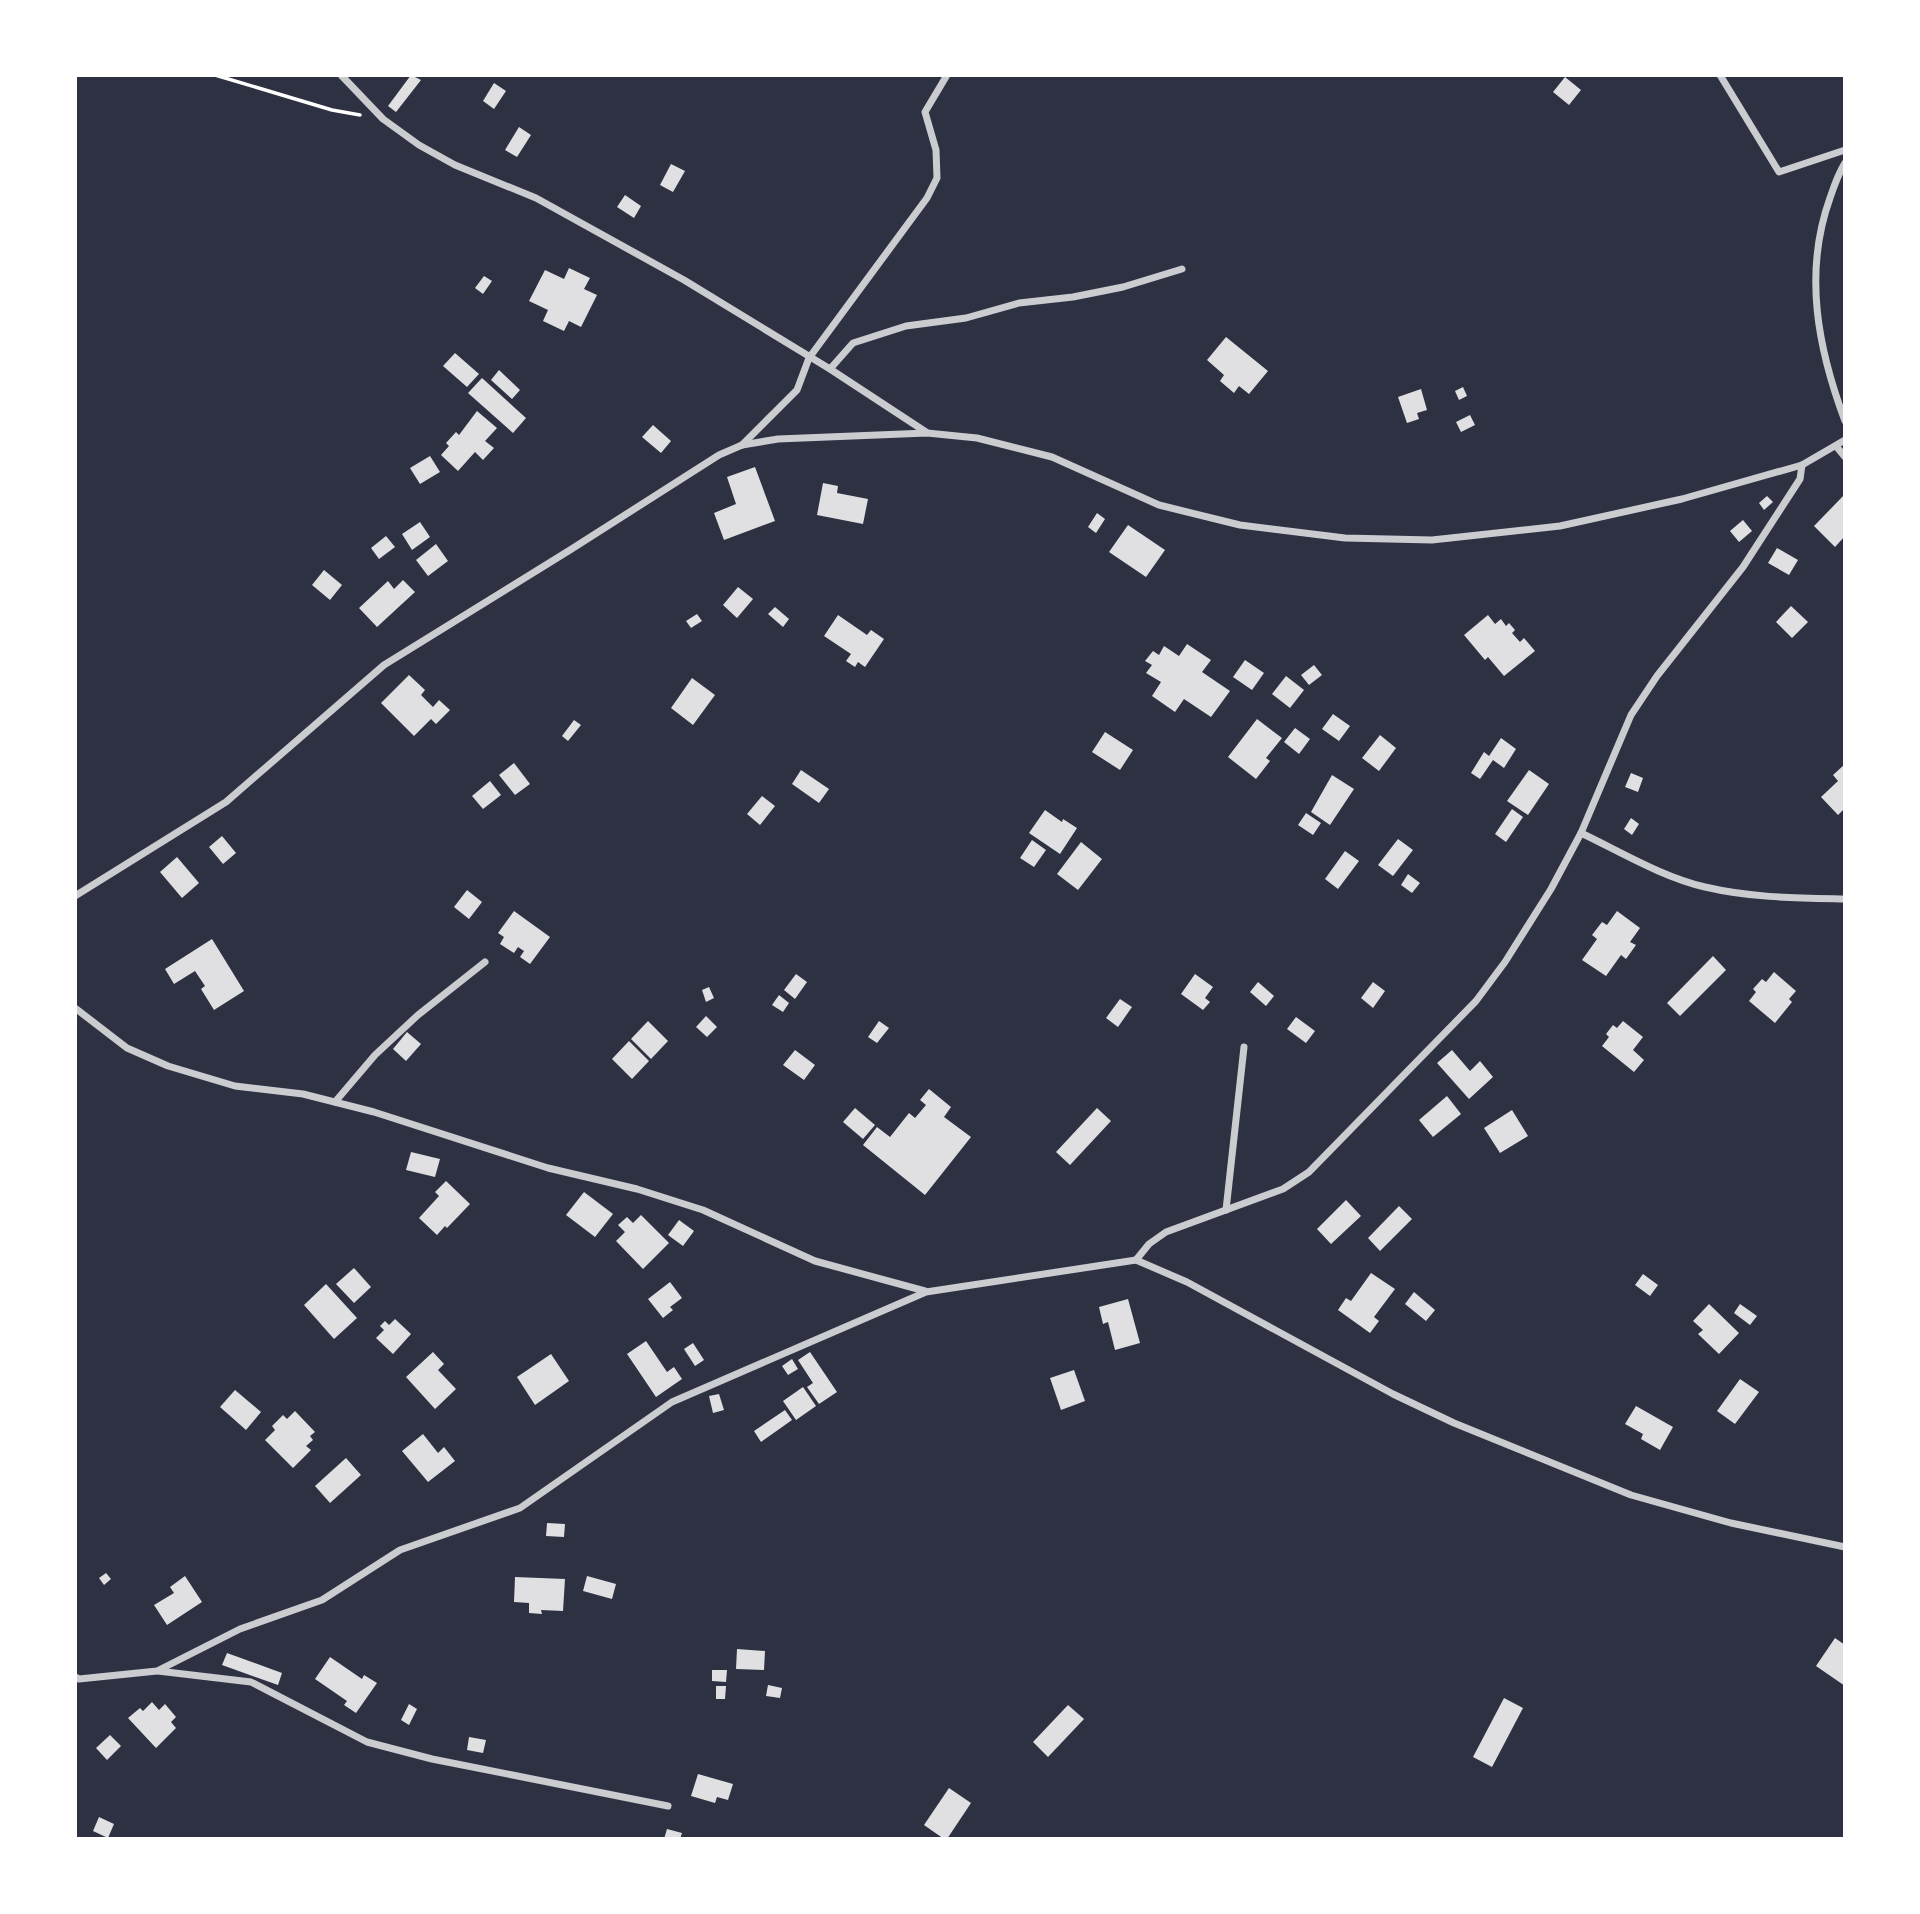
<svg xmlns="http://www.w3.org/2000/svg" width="1920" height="1914" viewBox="0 0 1920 1914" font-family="'Public Sans',sans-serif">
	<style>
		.building { fill: #e0e0e3 }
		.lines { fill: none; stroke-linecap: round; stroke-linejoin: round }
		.path { stroke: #fff; stroke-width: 3.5 }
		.minor { stroke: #caccd0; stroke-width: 7 }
	</style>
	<rect width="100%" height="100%" fill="#2d3142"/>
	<g class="building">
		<path d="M411,75L421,80L396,112L388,106Z"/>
		<path d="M1565,77L1581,90L1569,105L1553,92Z"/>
		<path d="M494,83L506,91L494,109L483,101Z"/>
		<path d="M519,127L531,135L517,157L505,150Z"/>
		<path d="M671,164L685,171L673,192L660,185Z"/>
		<path d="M625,195L641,206L634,218L617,207Z"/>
		<path d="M569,268L590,278L584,289L597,295L581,327L569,321L564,331L543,321L548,310L529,301L545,270L564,279Z"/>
		<path d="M484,276L492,281L483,294L475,288Z"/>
		<path d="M1226,337L1268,371L1249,394L1239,386L1234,393L1220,381L1224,375L1207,360Z"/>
		<path d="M455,353L479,374L467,387L443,366Z"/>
		<path d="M499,370L520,390L512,399L491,380Z"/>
		<path d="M482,378L526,418L513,433L468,393Z"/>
		<path d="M1463,387L1467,396L1459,400L1455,391Z"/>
		<path d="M1421,389L1427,410L1417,413L1419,419L1407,423L1398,397Z"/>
		<path d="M477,411L497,428L485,441L494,448L483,460L475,452L458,471L441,455L449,446L446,443L456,432L459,435Z"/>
		<path d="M1470,415L1475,425L1461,432L1456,422Z"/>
		<path d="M653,425L671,441L661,453L642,437Z"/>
		<path d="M430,456L440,472L420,484L410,468Z"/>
		<path d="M755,467L775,521L724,540L714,513L736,504L727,477Z"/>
		<path d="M823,483L838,486L837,493L868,499L863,524L817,515Z"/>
		<path d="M1845,494V536L1835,547L1814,526Z"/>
		<path d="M1767,496L1773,502L1764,510L1759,503Z"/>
		<path d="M1097,513L1105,519L1096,533L1088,527Z"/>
		<path d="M1743,520L1752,531L1739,542L1730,531Z"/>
		<path d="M420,522L430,537L412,550L402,534Z"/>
		<path d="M1128,525L1165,550L1146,577L1109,552Z"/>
		<path d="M386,536L395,547L379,559L371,548Z"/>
		<path d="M436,544L448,561L428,576L416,560Z"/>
		<path d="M1777,548L1798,560L1789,575L1768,563Z"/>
		<path d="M324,570L342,585L330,600L312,585Z"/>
		<path d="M403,580L415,592L377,627L359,608L388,581L394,589Z"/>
		<path d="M738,587L753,599L737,618L723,605Z"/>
		<path d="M1791,606L1808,622L1792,638L1776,622Z"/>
		<path d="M775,607L789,619L783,627L768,614Z"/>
		<path d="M697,614L702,621L691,628L686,621Z"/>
		<path d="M838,615L867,635L871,630L884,639L865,667L858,662L855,667L846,661L851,654L824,636Z"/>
		<path d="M1488,615L1495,624L1501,619L1506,626L1509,623L1515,630L1512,633L1520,642L1524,638L1535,651L1504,676L1488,657L1485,660L1464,635Z"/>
		<path d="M1187,644L1211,660L1202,672L1230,691L1211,717L1184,699L1175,712L1152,696L1161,682L1146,673L1152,665L1145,661L1153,651L1159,655L1164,646L1179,656Z"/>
		<path d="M1245,660L1264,673L1252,690L1233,677Z"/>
		<path d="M1314,665L1322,675L1309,685L1301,675Z"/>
		<path d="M409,675L425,690L421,695L433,707L439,700L450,710L436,724L431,719L414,736L381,703Z"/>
		<path d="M1286,676L1304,690L1290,708L1272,694Z"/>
		<path d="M692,678L715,695L693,725L671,708Z"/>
		<path d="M1333,714L1350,726L1339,741L1322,729Z"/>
		<path d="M1257,719L1282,738L1266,758L1270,761L1256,779L1228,757Z"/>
		<path d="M574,720L581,725L568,741L562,736Z"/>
		<path d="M1295,728L1310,739L1299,754L1284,742Z"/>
		<path d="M1105,732L1133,750L1120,770L1092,752Z"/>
		<path d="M1380,735L1396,748L1379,771L1362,758Z"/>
		<path d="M1501,738L1516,749L1504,768L1493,760L1480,779L1471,773L1484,752L1489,756Z"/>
		<path d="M514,763L530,784L515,795L499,775Z"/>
		<path d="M1845,764V808L1838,815L1821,797L1838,781L1833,775Z"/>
		<path d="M801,770L829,789L819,803L792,784Z"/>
		<path d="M1529,770L1549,784L1528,815L1507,801Z"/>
		<path d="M1631,773L1643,778L1638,792L1625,787Z"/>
		<path d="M1332,775L1354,789L1330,825L1311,812Z"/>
		<path d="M490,781L501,795L483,809L472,796Z"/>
		<path d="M762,796L775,806L760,825L747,814Z"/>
		<path d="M1512,809L1523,817L1506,842L1495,834Z"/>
		<path d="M1045,810L1062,822L1063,819L1077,828L1060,854L1029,833Z"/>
		<path d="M1306,813L1321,823L1313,835L1298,825Z"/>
		<path d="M1631,818L1639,824L1632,835L1624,829Z"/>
		<path d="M222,836L236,853L223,864L209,847Z"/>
		<path d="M1398,839L1413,850L1393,876L1378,865Z"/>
		<path d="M1032,840L1046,850L1034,867L1020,858Z"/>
		<path d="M1081,842L1102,859L1078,890L1057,874Z"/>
		<path d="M1345,851L1359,861L1338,889L1325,879Z"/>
		<path d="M177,857L199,883L182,898L160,872Z"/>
		<path d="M1408,874L1420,883L1412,893L1401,885Z"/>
		<path d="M467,890L482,902L469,919L454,907Z"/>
		<path d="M514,911L550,937L530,964L520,957L524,951L518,947L514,953L500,944L504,937L498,933Z"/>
		<path d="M1617,911L1640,928L1630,942L1636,945L1626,959L1621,955L1606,976L1582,960L1597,939L1592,935L1602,922L1607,925Z"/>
		<path d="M212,939L244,991L214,1010L201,989L205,986L195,971L174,984L165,969Z"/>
		<path d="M1713,956L1726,970L1680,1016L1667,1003Z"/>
		<path d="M1774,972L1796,991L1789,999L1792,1002L1775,1023L1749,1001L1756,992L1753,989L1762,979L1766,982Z"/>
		<path d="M796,974L807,982L795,999L784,990Z"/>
		<path d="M1195,974L1213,987L1205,998L1210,1002L1203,1010L1181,994Z"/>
		<path d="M1258,982L1274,996L1266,1006L1250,992Z"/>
		<path d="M1373,982L1385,991L1373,1008L1361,998Z"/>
		<path d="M709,987L714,998L706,1002L702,990Z"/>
		<path d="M779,995L789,1003L783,1012L772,1005Z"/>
		<path d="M1120,999L1132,1007L1118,1027L1106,1018Z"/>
		<path d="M706,1016L717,1027L707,1037L696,1027Z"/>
		<path d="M1296,1017L1315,1031L1306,1043L1287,1029Z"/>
		<path d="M648,1021L668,1041L651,1059L631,1039Z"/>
		<path d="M879,1021L889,1028L877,1043L868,1037Z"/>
		<path d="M1623,1021L1643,1037L1633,1050L1644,1060L1634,1072L1602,1046L1609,1037L1606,1034L1613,1025L1617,1028Z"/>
		<path d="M407,1032L421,1044L406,1061L393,1049Z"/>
		<path d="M629,1041L649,1061L632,1079L612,1059Z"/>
		<path d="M795,1050L815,1065L804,1080L783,1065Z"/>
		<path d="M1452,1050L1470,1071L1480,1061L1493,1077L1469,1099L1437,1063Z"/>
		<path d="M929,1089L951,1107L944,1117L971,1137L925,1195L863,1145L877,1127L890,1137L909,1113L915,1118L926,1105L920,1100Z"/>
		<path d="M1447,1096L1461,1114L1433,1137L1419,1120Z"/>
		<path d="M855,1108L875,1125L863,1139L843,1122Z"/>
		<path d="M1097,1108L1111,1121L1070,1165L1056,1152Z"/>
		<path d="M1512,1110L1528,1136L1500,1153L1484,1128Z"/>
		<path d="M411,1152L440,1159L435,1177L406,1170Z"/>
		<path d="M446,1181L470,1204L447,1228L445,1226L437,1235L419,1218L439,1196L435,1192Z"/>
		<path d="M584,1192L613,1214L595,1237L566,1215Z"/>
		<path d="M1346,1200L1361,1216L1331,1244L1317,1229Z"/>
		<path d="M1399,1206L1412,1219L1380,1251L1368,1238Z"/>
		<path d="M641,1215L669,1243L643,1269L616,1241L625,1232L618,1225L627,1217L633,1223Z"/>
		<path d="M679,1220L694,1231L683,1246L668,1235Z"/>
		<path d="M354,1268L371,1287L354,1303L336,1284Z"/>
		<path d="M1371,1273L1395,1289L1374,1317L1379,1321L1370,1333L1338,1310L1346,1298L1351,1301Z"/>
		<path d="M1643,1274L1658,1285L1650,1296L1635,1285Z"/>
		<path d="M670,1282L682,1298L670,1307L673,1310L663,1318L648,1299Z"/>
		<path d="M326,1284L357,1318L334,1339L304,1305Z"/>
		<path d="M1414,1292L1435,1310L1426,1321L1405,1304Z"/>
		<path d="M1128,1299L1140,1343L1115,1350L1108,1322L1103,1324L1099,1307Z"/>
		<path d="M1709,1304L1739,1333L1719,1354L1698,1334L1703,1330L1693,1321Z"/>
		<path d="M1740,1304L1757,1316L1750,1325L1734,1313Z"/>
		<path d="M395,1319L411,1334L393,1354L376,1338L384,1330L380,1326L385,1321L389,1325Z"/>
		<path d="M646,1341L667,1372L674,1367L682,1379L656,1397L627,1354Z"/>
		<path d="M693,1343L704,1360L695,1366L684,1349Z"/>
		<path d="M433,1352L444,1364L438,1370L456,1389L435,1409L406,1377Z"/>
		<path d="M810,1352L837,1392L819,1404L807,1387L813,1383L798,1360Z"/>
		<path d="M551,1354L569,1381L535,1405L517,1377Z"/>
		<path d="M792,1359L798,1369L788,1375L782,1366Z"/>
		<path d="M1074,1370L1085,1401L1061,1410L1050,1378Z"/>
		<path d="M1740,1379L1759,1392L1735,1424L1717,1411Z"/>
		<path d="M803,1387L816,1406L796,1420L783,1401Z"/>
		<path d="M235,1390L261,1412L246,1430L220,1407Z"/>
		<path d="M719,1394L724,1410L713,1413L709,1396Z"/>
		<path d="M1636,1406L1673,1427L1660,1450L1641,1439L1643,1434L1625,1424Z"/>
		<path d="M785,1410L792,1420L761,1442L754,1431Z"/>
		<path d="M295,1411L315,1432L310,1436L313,1440L306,1446L311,1450L293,1468L265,1440L275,1430L272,1426L283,1415L287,1419Z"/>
		<path d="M423,1434L438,1453L444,1447L455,1461L428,1482L402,1451Z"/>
		<path d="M346,1458L361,1475L330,1503L315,1486Z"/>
		<path d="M547,1523L565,1524L564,1537L546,1536Z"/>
		<path d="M106,1573L111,1579L104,1585L99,1578Z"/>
		<path d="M185,1576L202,1602L167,1625L154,1605L174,1593L170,1587Z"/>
		<path d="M587,1576L616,1584L612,1599L583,1591Z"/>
		<path d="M515,1577L565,1579L563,1611L541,1610L542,1614L529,1613V1603L514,1602Z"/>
		<path d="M1835,1638L1845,1645V1686L1816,1666Z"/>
		<path d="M737,1649L765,1651L764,1670L736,1669Z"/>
		<path d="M227,1653L282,1673L278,1685L222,1665Z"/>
		<path d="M330,1657L362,1679L364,1675L377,1683L356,1713L344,1705L347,1701L315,1679Z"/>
		<path d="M712,1670H727L726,1682L712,1681Z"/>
		<path d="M768,1685L782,1688L780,1698L766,1696Z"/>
		<path d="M716,1686H726L725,1699H716Z"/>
		<path d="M1504,1698L1523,1708L1492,1767L1473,1757Z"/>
		<path d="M152,1702L159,1710L165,1704L176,1717L171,1722L176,1728L156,1748L128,1718L140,1708L143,1711Z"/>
		<path d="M409,1704L417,1709L409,1725L401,1720Z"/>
		<path d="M1068,1705L1084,1719L1048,1757L1033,1742Z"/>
		<path d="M110,1735L121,1746L107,1760L96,1748Z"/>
		<path d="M469,1737L486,1740L483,1753L467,1750Z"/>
		<path d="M698,1774L733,1784L728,1800L717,1797L715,1803L691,1796Z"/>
		<path d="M949,1788L971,1803L947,1839H944L924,1825Z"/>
		<path d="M99,1817L114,1824L108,1838L93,1831Z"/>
		<path d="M667,1829L682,1833L680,1839H664Z"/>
	</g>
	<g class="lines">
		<path class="path" d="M215,75L332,110L360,115"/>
		<g class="minor">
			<path d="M341,75L383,119L419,145L455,165L536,198L684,280L830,369L926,432"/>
			<path d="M1720,75L1779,172L1845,150"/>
			<path d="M1845,163C1838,174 1834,186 1830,198C1803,273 1818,349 1845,421"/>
			<path d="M830,369L853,343L906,326L966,318L1019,303L1073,297L1123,287L1182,269"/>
			<path d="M742,445L797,390L809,358L927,198L937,178L936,150L925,112L947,75"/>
			<path d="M1836,446L1845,457"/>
			<path d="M1581,833C1621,852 1662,877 1705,887C1752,898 1797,898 1845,899"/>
			<path d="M75,896L226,802L384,665L570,550L719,455L742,445L778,439L927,433L977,438L1052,457L1159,505L1240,525L1345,538L1432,540L1560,526L1682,499L1802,465L1845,440"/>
			<path d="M75,1008L127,1048L168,1066L235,1086L303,1094L374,1112L548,1168L637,1189L703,1210L815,1261L925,1291"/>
			<path d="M335,1102L375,1055L418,1015L485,962"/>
			<path d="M1226,1210L1244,1047"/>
			<path d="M1136,1260L1149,1244L1166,1232L1283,1189L1309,1172L1476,1001L1505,962L1551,889L1581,833L1631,715L1657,676L1743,567L1800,479L1802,465"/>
			<path d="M158,1671L251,1682L367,1742L432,1759L668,1806"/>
			<path d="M75,1677L79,1679L157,1671L240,1629L322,1600L400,1550L520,1508L672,1402L926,1292L1136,1260L1187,1282L1393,1394L1454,1423L1631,1495L1731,1523L1845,1547"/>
		</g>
	</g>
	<rect width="1920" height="1914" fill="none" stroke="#ffffff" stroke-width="154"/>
</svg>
